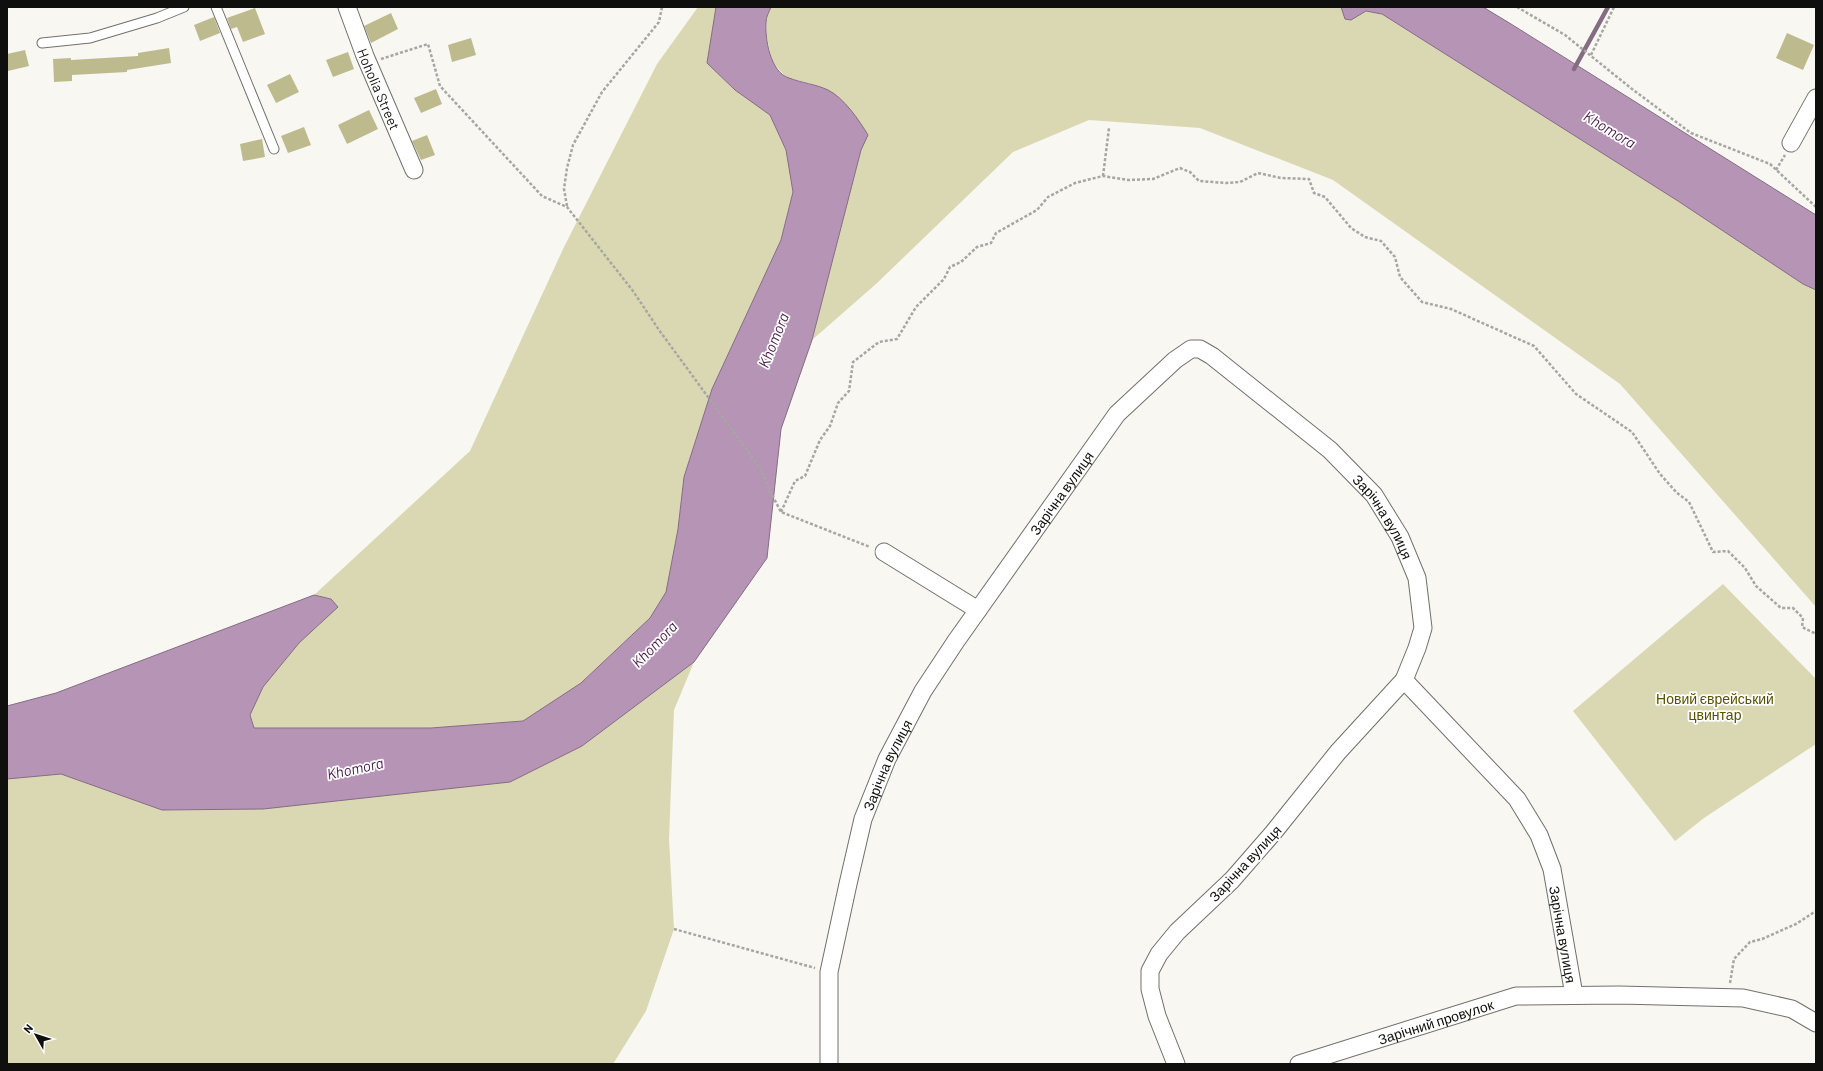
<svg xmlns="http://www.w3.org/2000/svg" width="1823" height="1071" viewBox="0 0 1823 1071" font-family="Barlow,sans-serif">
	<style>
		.green { fill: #dad8b3 }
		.water { fill: #b694b5; stroke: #846c83 }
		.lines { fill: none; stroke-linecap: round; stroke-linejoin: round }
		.stream { stroke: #846c83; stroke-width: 4.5 }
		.building { fill: #bdbb8e }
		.service-casing { stroke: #70706c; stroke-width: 11 }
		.minor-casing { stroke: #70706c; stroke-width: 19 }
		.path { stroke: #a7a6a2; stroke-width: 2.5; stroke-dasharray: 3 2; stroke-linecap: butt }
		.service { stroke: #fff; stroke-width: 9 }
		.minor { stroke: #fff; stroke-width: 17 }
		.labels { text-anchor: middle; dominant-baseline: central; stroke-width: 3.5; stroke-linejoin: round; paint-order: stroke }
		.street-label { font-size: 14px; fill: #0f0f0d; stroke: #fff }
		.park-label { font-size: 14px; fill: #575201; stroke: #fff }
		.water-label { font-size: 15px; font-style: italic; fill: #471c47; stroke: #fff }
	</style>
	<rect width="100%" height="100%" fill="#f8f7f2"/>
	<g class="green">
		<path d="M698,7H716L707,63L735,90L770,115L786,150L793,192L781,240L712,389L684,477L678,529L666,592L650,618L581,683L523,721L431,728H254L250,715L263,687L299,643L320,624L331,599L314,595L470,451L564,247L657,64Z"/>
		<path d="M771,7H1341V9L1359,15L1366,11L1382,14L1678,201L1803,284L1816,290V607L1620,384L1333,180L1200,128L1089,120L1013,152L876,284L812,340L861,150L868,135L812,84L787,78L772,62L767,37L766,20Z"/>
		<path d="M1723,584L1816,679V744L1704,818L1675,841L1573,711Z"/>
		<path d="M694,662L674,710L669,839L674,929L646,1011L613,1064H7V779L61,774L162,810L263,809L582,746Z"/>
	</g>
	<g class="water">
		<path d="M716,7H771C769,12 766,17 766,22C765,39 770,72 789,78C802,83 815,84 828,90C844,98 859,120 868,135L861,150L812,340L781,429L767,558L694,662L582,746L510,782L263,809L162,810L61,774L7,779V706L56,693L314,595L331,599L338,607L299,643L263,687L250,715L254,728H431L523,721L581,683L650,618L666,592L678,529L684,477L712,389L781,240L793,192L786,150L770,115L735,90L707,63Z"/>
		<path d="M1341,7H1483L1511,24L1816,215V290L1803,284L1678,201L1382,14L1366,11L1351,20L1345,19Z"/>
	</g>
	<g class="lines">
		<path class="stream" d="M1574,69L1608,7"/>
	</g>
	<g class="building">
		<path d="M255,8L265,34L243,42L237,27L231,29L227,18Z"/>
		<path d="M391,13L398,29L371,43L364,26Z"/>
		<path d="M214,17L220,33L200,41L194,25Z"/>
		<path d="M1787,33L1814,45L1803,70L1776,58Z"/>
		<path d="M471,38L476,55L452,62L448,45Z"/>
		<path d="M169,48L171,63L127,70V72L72,75V81L54,82L53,59L71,58V60L138,56V53Z"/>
		<path d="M25,50L29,66L8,71L7,54Z"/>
		<path d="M348,52L354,69L333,77L326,60Z"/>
		<path d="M290,74L299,92L276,103L267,85Z"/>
		<path d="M436,89L442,104L421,113L414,98Z"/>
		<path d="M369,110L378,129L347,144L338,125Z"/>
		<path d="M304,127L311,145L288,153L281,136Z"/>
		<path d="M427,135L435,155L421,160L412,141Z"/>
		<path d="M262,139L265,157L243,161L240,144Z"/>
	</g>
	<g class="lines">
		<g class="service-casing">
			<g id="service">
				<path d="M216,7L274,149"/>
				<path d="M42,43L90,38L157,18L184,7"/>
			</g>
		</g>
		<g class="minor-casing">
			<g id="minor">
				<path id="s1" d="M347,7L365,56L414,170"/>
				<path d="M1791,143L1816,98"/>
				<path d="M884,552L978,610"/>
				<path id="s2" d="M1404,680L1517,799L1539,835L1552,869L1574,995"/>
				<path id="s3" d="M829,1064V972L848,884L863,819L887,759L923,691L956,641L1117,414L1175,360L1191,349H1200L1212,356L1330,450L1374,495L1400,537L1417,578L1423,628L1417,648L1404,680L1338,752L1273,833L1232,880L1177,932L1159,954L1150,971V989L1157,1016L1176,1064"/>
				<path id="s4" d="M1299,1064L1516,996L1619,995L1743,998L1792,1009L1816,1023"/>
			</g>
		</g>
		<g class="path">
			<path d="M1517,7L1565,35L1632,89L1691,133L1770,164L1816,207"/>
			<path d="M1591,55L1614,7"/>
			<path d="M381,59L428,44L440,86L542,196L567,207L633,291L659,330L760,468L768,487L781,512L870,547"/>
			<path d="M1776,170L1785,155"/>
			<path d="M1103,176L1109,128"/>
			<path d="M567,206L564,189L567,168L573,145L602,92L659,22L662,7"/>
			<path d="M781,512L795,481L805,476L820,440L830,426L838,403L849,391L853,362L879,342L897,339L916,307L944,279L950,267L961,262L977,247L991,243L996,233L1037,210L1048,197L1075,183L1103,176L1128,180L1153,179L1180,168L1190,172L1199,181L1226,183L1240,182L1258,173L1281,178L1309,179L1314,193L1325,197L1351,228L1365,237L1381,241L1395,257L1400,277L1422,302L1451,309L1534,346L1576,394L1632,432L1660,474L1677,493L1689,502L1713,552L1728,551L1745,568L1756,586L1781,608H1793L1803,618L1802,627L1816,634"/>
			<path d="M674,929L815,968"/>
			<path d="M1730,983L1734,959L1750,942L1762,939L1796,924L1816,911"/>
		</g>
		<use href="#service" class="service"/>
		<use href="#minor" class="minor"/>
	</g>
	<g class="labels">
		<g class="street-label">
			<text stroke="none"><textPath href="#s1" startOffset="88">Hoholia Street</textPath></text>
			<text stroke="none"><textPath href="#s3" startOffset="632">Зарічна вулиця</textPath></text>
			<text stroke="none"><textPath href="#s3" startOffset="1087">Зарічна вулиця</textPath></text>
			<text stroke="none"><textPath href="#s3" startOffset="308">Зарічна вулиця</textPath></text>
			<text transform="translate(1245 863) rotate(-47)">Зарічна вулиця</text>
			<text stroke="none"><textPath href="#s2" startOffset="309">Зарічна вулиця</textPath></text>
			<text stroke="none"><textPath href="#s4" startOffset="143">Зарічний провулок</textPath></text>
		</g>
		<g class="park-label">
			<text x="1715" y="698">Новий єврейський<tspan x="1715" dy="16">цвинтар</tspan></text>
		</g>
		<g class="water-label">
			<text transform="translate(1610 129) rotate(31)">Khomora</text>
			<text transform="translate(773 340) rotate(-68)">Khomora</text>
			<text transform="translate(654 644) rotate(-46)">Khomora</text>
			<text transform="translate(355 768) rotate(-12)">Khomora</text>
		</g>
	</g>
	<rect width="1823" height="1071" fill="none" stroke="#0f0f0d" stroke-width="16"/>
	<g transform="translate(36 1035) rotate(309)" stroke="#ffffff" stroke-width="3" paint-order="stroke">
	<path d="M0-3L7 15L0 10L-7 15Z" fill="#0f0f0d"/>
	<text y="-6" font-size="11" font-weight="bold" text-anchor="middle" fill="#0f0f0d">N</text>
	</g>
</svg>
